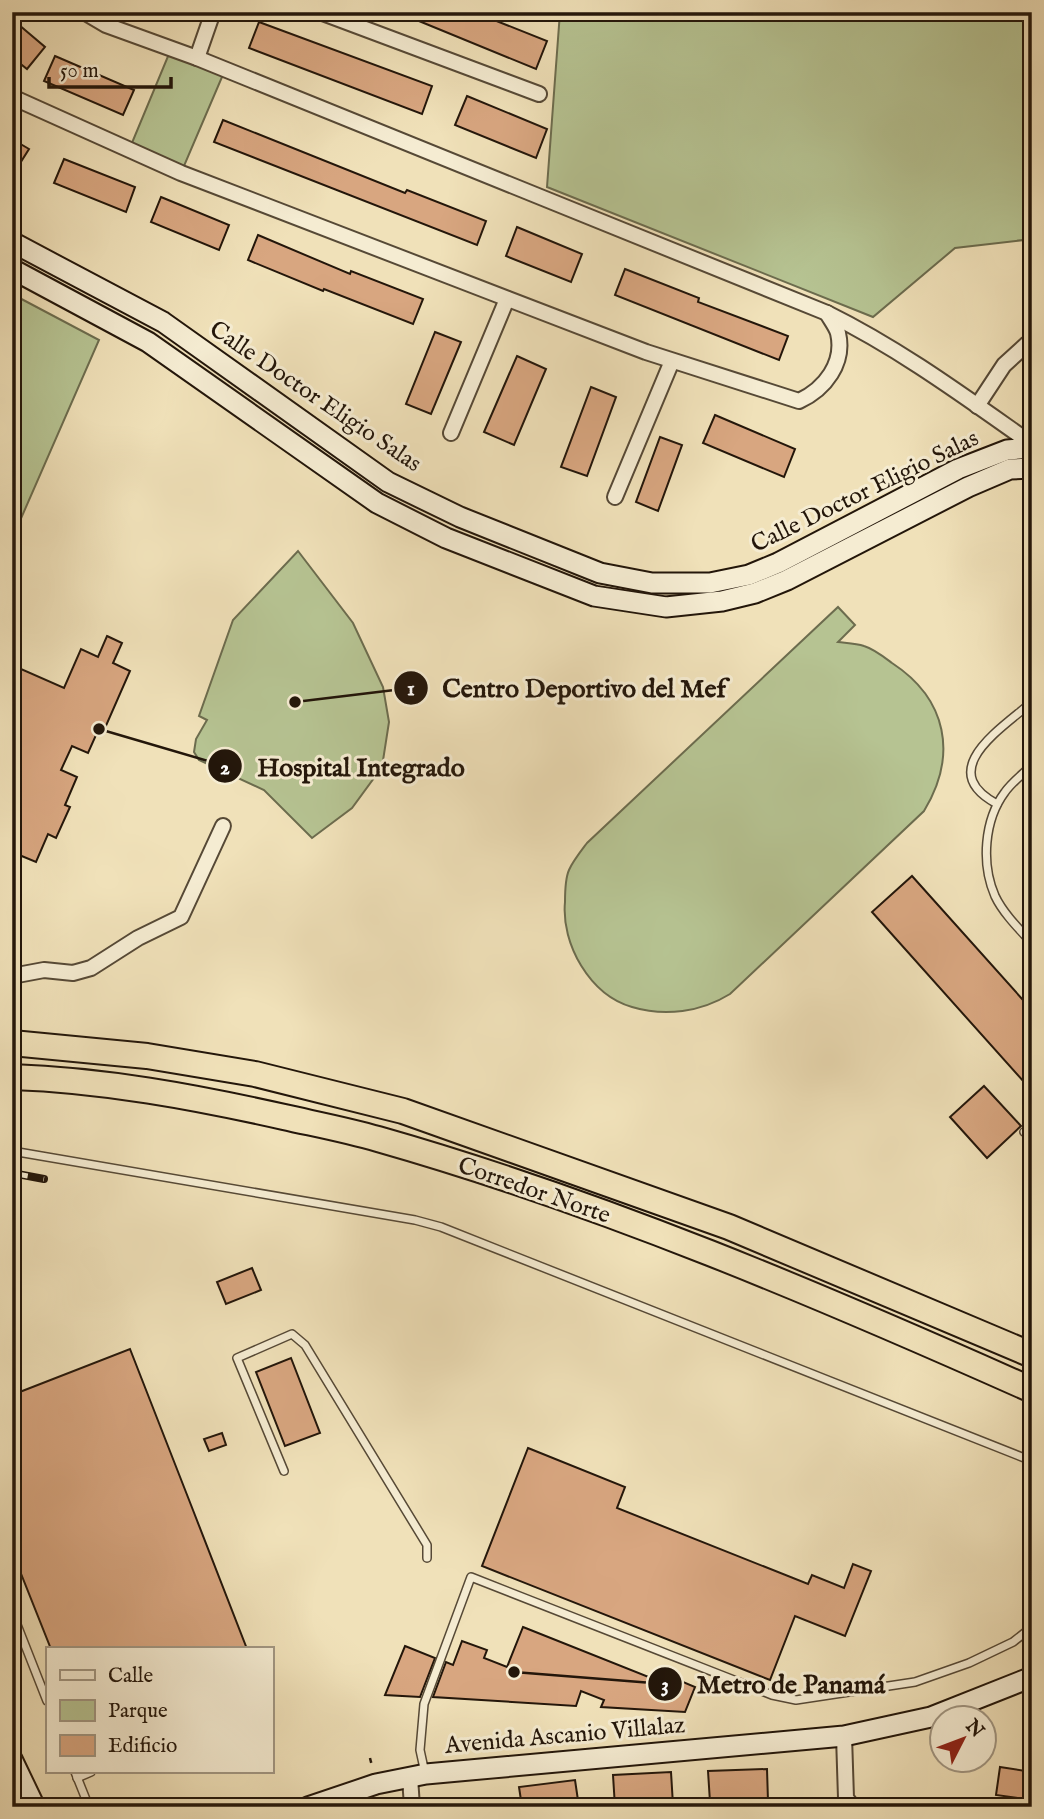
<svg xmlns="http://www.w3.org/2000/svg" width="1044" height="1819" viewBox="0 0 1044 1819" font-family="'IM FELL English',serif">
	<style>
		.green { fill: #b6c392; stroke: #6c6c4e; stroke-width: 2 }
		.building { fill: #d8a680; stroke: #23160a; stroke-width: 2 }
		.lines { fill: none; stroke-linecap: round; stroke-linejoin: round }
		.lane-casing { stroke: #564936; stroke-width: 10 }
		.street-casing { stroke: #564936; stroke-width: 18 }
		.secondary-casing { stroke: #23160a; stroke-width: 23 }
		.highway-casing { stroke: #23160a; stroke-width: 28 }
		.path { stroke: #23160a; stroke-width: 2.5; stroke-dasharray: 5 3.5; stroke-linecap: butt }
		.lane { stroke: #f5ecd2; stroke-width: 7 }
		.street { stroke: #f5ecd2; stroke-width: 14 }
		.secondary { stroke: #f5ecd2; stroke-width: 19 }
		.highway { stroke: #f0e1b9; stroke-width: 24 }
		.rail-casing { stroke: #23160a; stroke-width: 8 }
		.rail { stroke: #f5ecd2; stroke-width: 5; stroke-dasharray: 16; stroke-linecap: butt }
		.labels { text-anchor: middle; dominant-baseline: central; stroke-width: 6; stroke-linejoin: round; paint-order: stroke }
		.street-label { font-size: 24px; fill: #23160a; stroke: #f5ecd2 }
		.leader { fill: none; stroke: #23160a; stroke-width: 2.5 }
		.callout-dot { fill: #23160a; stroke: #f5ecd2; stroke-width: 2.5 }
		.mark-label { font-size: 21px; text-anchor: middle; font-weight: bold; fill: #fff }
		.callout-label { font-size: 26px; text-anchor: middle; font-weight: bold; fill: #23160a; stroke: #f5ecd2; stroke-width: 6; stroke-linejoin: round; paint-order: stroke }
	</style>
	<rect width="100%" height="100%" fill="#f0e1b9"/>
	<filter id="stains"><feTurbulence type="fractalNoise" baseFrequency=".00286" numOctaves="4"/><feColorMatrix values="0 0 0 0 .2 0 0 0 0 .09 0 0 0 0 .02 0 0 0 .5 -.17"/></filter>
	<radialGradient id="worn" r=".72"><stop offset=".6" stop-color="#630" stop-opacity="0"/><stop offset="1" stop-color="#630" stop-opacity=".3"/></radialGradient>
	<g class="green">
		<path d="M560,12H1028L1032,15V239L955,248L873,317L547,187Z"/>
		<path d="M171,49L225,70L181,173L129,150Z"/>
		<path d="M12,294L99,340L12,539Z"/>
		<path d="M298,551L353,623L383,687L389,722L382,767L352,808L312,838L264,790L199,760L194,752L196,739L207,720L199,716L233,620Z"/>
		<path d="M838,607L855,625L838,642C846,643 856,643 864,646C874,649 884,657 892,663C947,699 958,755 924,811L730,994C701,1012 665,1017 632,1007C590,995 561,944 565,902C565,892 565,879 569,870C573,861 581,851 587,843Z"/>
	</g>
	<g class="building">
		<path d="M397,12H474L547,41L536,69Z"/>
		<path d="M12,19L45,47L27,69L12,57Z"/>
		<path d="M259,22L432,86L422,114L249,48Z"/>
		<path d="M55,56L134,90L123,115L44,81Z"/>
		<path d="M467,96L547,129L536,158L455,125Z"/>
		<path d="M223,120L405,193L407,190L486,221L477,245L214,142Z"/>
		<path d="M12,139L29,149L12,176Z"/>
		<path d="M64,159L135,187L126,212L54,183Z"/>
		<path d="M161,197L229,225L219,250L151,222Z"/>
		<path d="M517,227L582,254L571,282L506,256Z"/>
		<path d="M258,235L350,274L351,271L423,299L413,324L324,289L323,291L248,260Z"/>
		<path d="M625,269L699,298L698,302L788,336L779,360L615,295Z"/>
		<path d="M435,332L461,342L431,414L406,404Z"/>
		<path d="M517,356L546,369L514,445L484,432Z"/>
		<path d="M591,387L616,397L587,476L561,467Z"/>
		<path d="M715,415L795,449L784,477L703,443Z"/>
		<path d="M660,437L682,445L658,511L636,502Z"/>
		<path d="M107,636L122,643L113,663L130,671L105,728L100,726L88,753L72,746L61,770L77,777L65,805L70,807L56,838L48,834L36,862L12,852V665L64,688L81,649L98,657Z"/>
		<path d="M912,876L1032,1010V1091L872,912Z"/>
		<path d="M984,1086L1021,1126L987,1158L950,1117Z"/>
		<path d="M252,1268L261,1290L226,1304L217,1282Z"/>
		<path d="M130,1349L191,1505L247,1649H51L12,1551V1395Z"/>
		<path d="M291,1358L320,1433L285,1446L256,1372Z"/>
		<path d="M222,1433L226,1445L209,1451L204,1439Z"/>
		<path d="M528,1448L625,1487L617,1508L808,1584L812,1575L844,1588L853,1564L871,1571L845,1636L795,1616L770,1680L482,1566Z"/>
		<path d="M523,1627L666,1684L669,1676L695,1687L685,1712L601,1707L604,1700L581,1691L576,1706L433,1697L446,1662L453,1665L462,1641L487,1650L484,1658L507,1667Z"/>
		<path d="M405,1646L435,1658L420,1697L385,1695Z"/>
		<path d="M1000,1767L1032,1772V1800L996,1795Z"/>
		<path d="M767,1769L768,1801L710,1802L708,1771Z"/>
		<path d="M671,1772L673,1805L615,1807L613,1775Z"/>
		<path d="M575,1780L579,1807H522L519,1787Z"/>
	</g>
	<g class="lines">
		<g class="lane-casing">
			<g id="lane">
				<path d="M1032,765C1023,774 1012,782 1005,792C984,820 981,864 995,896C1003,913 1019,929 1032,943"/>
				<path d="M997,804C934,770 1001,729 1032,702"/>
				<path d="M1024,1132L1032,1130"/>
				<path d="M12,1151L415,1220L441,1227L1032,1461"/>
				<path d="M284,1471L237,1358L292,1334L305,1345L427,1545V1558"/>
				<path d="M12,1612L47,1701"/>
				<path d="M75,1772L89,1807"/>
				<path d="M425,1773L420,1750L424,1704L471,1577L772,1695L796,1700L915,1682L969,1663L1013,1642L1032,1627"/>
				<path d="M77,1778L91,1772"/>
			</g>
		</g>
		<g class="street-casing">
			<g id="street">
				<path d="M84,12L106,25L197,58L827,313C900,349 965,397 1032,444"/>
				<path d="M320,12L539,94"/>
				<path d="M197,58L213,12"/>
				<path d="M12,97L181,173L646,352L799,401C825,389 845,363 838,333C836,326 830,319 827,313"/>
				<path d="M977,406L1004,365L1027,344L1032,343"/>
				<path d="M451,433L507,299"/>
				<path d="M615,497L672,361"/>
				<path d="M12,976L44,970L73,973L91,968L138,938L181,917L223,826"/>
				<path d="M844,1736L846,1798L853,1807"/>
				<path d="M410,1777L412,1807"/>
			</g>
		</g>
		<g class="secondary-casing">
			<g id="secondary">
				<path d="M12,242L163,322L388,482L460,517L600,573L652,583H710L749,575L778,563L958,469L1007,450L1032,448"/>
				<path d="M12,269L148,342L377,503L446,538L594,596L666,607L722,601L755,593L787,580L968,487L1010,469L1032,468"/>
				<path d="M12,1759L35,1807"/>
				<path d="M308,1807L376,1784L426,1774L844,1736L931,1717L1032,1677"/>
			</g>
		</g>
		<g class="highway-casing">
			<g id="highway">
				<path d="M12,1043L147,1056L255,1074L403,1111L729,1227L1032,1355"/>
				<path d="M12,1077C103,1080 195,1097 284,1117C315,1124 347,1130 378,1139C603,1203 819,1295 1032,1390"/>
			</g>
		</g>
		<path class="path" d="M370,1758L372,1766"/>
		<use href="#lane" class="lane"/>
		<use href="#street" class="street"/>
		<use href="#secondary" class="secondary"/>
		<use href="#highway" class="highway"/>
		<g class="rail-casing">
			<path id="rail" d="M12,1173L44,1179"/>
		</g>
		<use href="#rail" class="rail"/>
	</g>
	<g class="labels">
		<g class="street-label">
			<text transform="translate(315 397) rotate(34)">Calle Doctor Eligio Salas</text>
			<text transform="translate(865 492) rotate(-26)">Calle Doctor Eligio Salas</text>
			<text transform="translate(534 1191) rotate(19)">Corredor Norte</text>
			<text transform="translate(565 1736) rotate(-5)">Avenida Ascanio Villalaz</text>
		</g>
	</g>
	<path class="leader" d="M295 702L411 688M99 729L225 766M514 1672L665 1684"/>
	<g class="callout-dot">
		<circle cx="295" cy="702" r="7"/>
		<circle cx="99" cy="729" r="7"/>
		<circle cx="514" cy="1672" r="7"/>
		<circle cx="411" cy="688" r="18"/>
		<circle cx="225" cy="766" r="18"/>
		<circle cx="665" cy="1684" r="18"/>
	</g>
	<g class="mark-label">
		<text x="411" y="695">1</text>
		<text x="225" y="774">2</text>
		<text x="665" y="1691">3</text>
	</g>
	<g class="callout-label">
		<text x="584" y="697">Centro Deportivo del Mef</text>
		<text x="361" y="776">Hospital Integrado</text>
		<text x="791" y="1693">Metro de Panamá</text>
	</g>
	<rect width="1044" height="1819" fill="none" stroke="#f0e1b9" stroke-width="42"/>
	<rect x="14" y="14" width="1016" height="1791" fill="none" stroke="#23160a" stroke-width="3.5"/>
	<rect x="21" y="21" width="1002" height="1777" fill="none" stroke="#23160a" stroke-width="2"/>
	<rect x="46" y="1647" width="228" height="126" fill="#f5ecd2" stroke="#a19682" stroke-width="2"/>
	<rect x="60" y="1670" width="35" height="10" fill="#f5ecd2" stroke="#a19682" stroke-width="2"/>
	<text x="108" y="1682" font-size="21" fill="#23160a">Calle</text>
	<rect x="60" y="1700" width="35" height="21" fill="#b6c392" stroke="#a19682" stroke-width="2"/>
	<text x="108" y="1717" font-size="21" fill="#23160a">Parque</text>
	<rect x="60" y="1735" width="35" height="21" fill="#d8a680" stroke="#a19682" stroke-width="2"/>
	<text x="108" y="1752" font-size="21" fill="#23160a">Edificio</text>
	<g transform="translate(963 1739) rotate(48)"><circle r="33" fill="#f5ecd2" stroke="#a19682" stroke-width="2"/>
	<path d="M0-5L12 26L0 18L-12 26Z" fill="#8f2418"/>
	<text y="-10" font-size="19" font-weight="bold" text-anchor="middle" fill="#23160a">N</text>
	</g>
	<path d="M49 77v10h122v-10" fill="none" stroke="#23160a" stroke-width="3.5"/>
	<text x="60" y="77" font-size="21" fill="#23160a" stroke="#f5ecd2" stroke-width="5" paint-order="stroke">50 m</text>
	<rect width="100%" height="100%" filter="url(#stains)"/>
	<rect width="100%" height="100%" fill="url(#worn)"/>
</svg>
